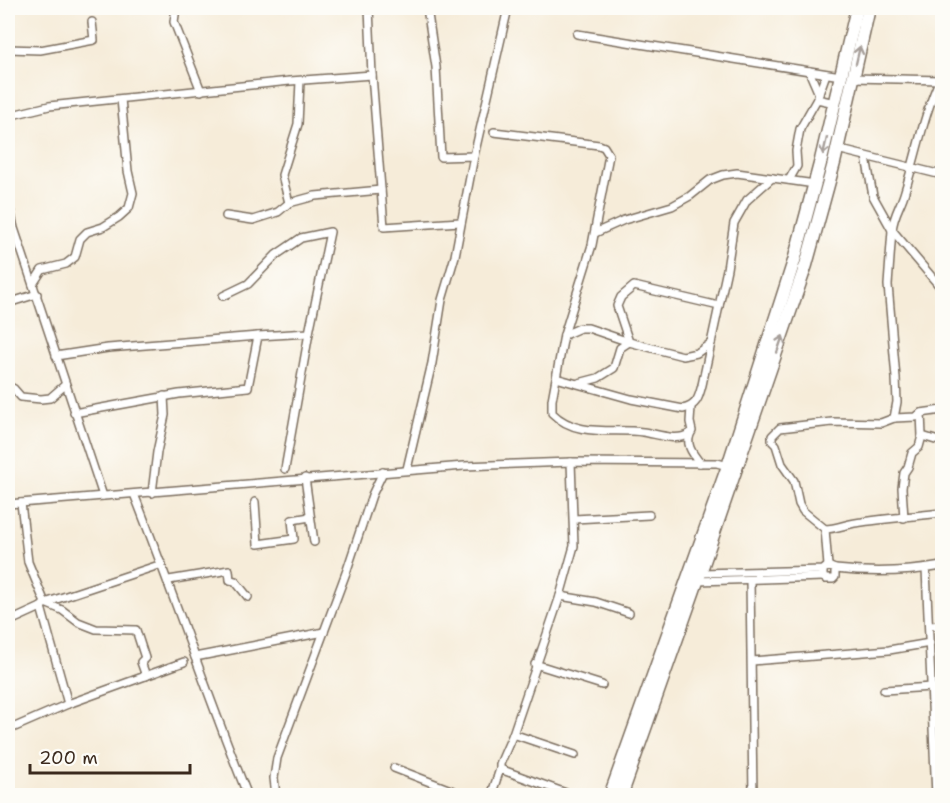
<svg xmlns="http://www.w3.org/2000/svg" width="950" height="803" viewBox="0 0 950 803" font-family="'Shantell Sans',sans-serif">
	<style>
		.lines { fill: none; stroke-linecap: round; stroke-linejoin: round }
		.street-casing { stroke: #7c6e5f; stroke-width: 10 }
		.highway-casing { stroke: #7c6e5f; stroke-width: 15 }
		.street { stroke: #fff; stroke-width: 7 }
		.highway { stroke: #fff; stroke-width: 12 }
		.oneway { stroke: #a79f9a }
	</style>
	<rect width="100%" height="100%" fill="#fdfcf7"/>
	<filter id="ink" filterUnits="userSpaceOnUse"><feTurbulence type="fractalNoise" baseFrequency=".0167" numOctaves="2"/><feDisplacementMap in="SourceGraphic" scale="12" xChannelSelector="R" yChannelSelector="G"/><feConvolveMatrix kernelMatrix="1 2 1 2 8 2 1 2 1" color-interpolation-filters="sRGB"/></filter>
	<filter id="wash" filterUnits="userSpaceOnUse"><feTurbulence type="fractalNoise" baseFrequency=".008" numOctaves="4" result="noise"/><feDisplacementMap in="SourceGraphic" scale="24" xChannelSelector="R" yChannelSelector="G"/><feGaussianBlur stdDeviation="1.35" result="paint"/><feColorMatrix in="noise" values="0 0 0 0 0 0 0 0 0 0 0 0 0 0 0 0 0 1.4 0 .05"/><feComposite in="paint" operator="in"/></filter>
	<g filter="url(#wash)">
		<rect width="100%" height="100%" fill="#f6ecd9"/>
	</g>
	<g filter="url(#ink)">
		<g class="lines">
			<g class="street-casing">
				<g id="street">
					<path d="M176,8L174,22L201,91"/>
					<path d="M369,8L372,75L384,227L460,222"/>
					<path d="M577,34L841,76"/>
					<path d="M8,49L40,50L94,40L92,22"/>
					<path d="M809,71L819,94"/>
					<path d="M942,75C924,112 917,153 905,191C901,206 894,213 892,230L942,289"/>
					<path d="M853,78L942,80"/>
					<path d="M817,99L826,74"/>
					<path d="M8,116L49,106L290,81L372,75"/>
					<path d="M494,132L599,145L604,147L609,155L592,245L564,335L552,400V413C577,438 613,428 643,432C657,434 677,442 689,434"/>
					<path d="M837,149L942,175"/>
					<path d="M474,156L508,8"/>
					<path d="M866,157L873,196L892,230L888,285L896,378L897,402L894,418"/>
					<path d="M789,180L797,166L796,151L800,129L817,99L835,103"/>
					<path d="M8,201L14,228L103,496"/>
					<path d="M289,203L282,175L298,124L300,81"/>
					<path d="M226,216L253,220L278,212L289,203L315,196L381,190"/>
					<path d="M595,233L624,220L672,206L690,196L710,180L723,175L737,173L815,184"/>
					<path d="M33,284L42,270L66,264L75,257L80,239L87,232L103,227L119,217L129,208L133,193L128,171L121,99"/>
					<path d="M8,303L37,294"/>
					<path d="M564,335L580,328H588L629,342L683,356L697,353L711,343"/>
					<path d="M629,342L617,306L621,297L634,286L719,306"/>
					<path d="M56,356L108,348L258,336"/>
					<path d="M556,378L631,399L683,409C697,406 699,397 702,385L727,269L734,223L747,200L772,178"/>
					<path d="M579,383L598,378L614,368L620,348L629,342"/>
					<path d="M8,386L14,389L21,397L41,399L50,398L65,385"/>
					<path d="M691,407L690,422L692,431C684,443 692,453 700,463"/>
					<path d="M74,413L179,394L248,387L258,336L309,333L330,232L301,238L276,255L248,284L223,296"/>
					<path d="M922,436L942,442"/>
					<path d="M285,469L309,333"/>
					<path d="M407,469L432,363L442,300L455,256L474,156L441,157L436,67L427,8"/>
					<path d="M305,478L314,542"/>
					<path d="M152,493L157,452L165,415L164,396"/>
					<path d="M134,494C174,594 207,696 248,796"/>
					<path d="M255,502L258,544L294,539L292,520L310,517"/>
					<path d="M21,503L28,562L45,603L62,610L78,622L96,629L136,630L145,658L141,662L146,676"/>
					<path d="M8,504L464,466L571,462L717,463L728,466"/>
					<path d="M904,518L902,488L904,473L908,467L912,453L919,447L922,436L921,413"/>
					<path d="M574,519L649,515"/>
					<path d="M825,529L803,511L799,504L794,481L782,464L776,445L772,441V436L780,428L832,422L881,423L894,418L916,417L921,413L942,410"/>
					<path d="M828,566L825,529C836,529 849,523 862,522C889,518 916,516 942,513"/>
					<path d="M835,569C870,573 908,572 942,566"/>
					<path d="M926,569L936,796"/>
					<path d="M700,573L823,570L828,566L835,569V577L833,579H826L823,577V570"/>
					<path d="M169,580L229,570L230,580L235,581L248,597"/>
					<path d="M750,580L753,796"/>
					<path d="M697,581L823,577"/>
					<path d="M560,596L596,602L629,613"/>
					<path d="M41,607L68,704"/>
					<path d="M8,622L41,607L45,603L162,564"/>
					<path d="M930,626L942,625"/>
					<path d="M195,657L324,632"/>
					<path d="M752,661L889,650L930,643"/>
					<path d="M535,664L602,685"/>
					<path d="M884,690L932,687"/>
					<path d="M8,730L68,704L184,662"/>
					<path d="M513,734L575,755"/>
					<path d="M394,768L466,796"/>
					<path d="M500,769L574,796"/>
					<path d="M276,796L274,778L277,758L347,570L372,495L383,472"/>
					<path d="M491,796L500,769V764L513,734L560,596L574,546L571,462"/>
				</g>
			</g>
			<g class="highway-casing">
				<g id="highway">
					<path d="M610,796L728,466L794,261L821,160L857,8"/>
					<path d="M621,796L700,573L806,265L834,163L869,8"/>
				</g>
			</g>
			<use href="#street" class="street"/>
			<use href="#highway" class="highway"/>
		</g>
		<defs><path id="oneway-shaft" d="M-6 0H5M1.5-3L5.5 0L1.5 3" fill="none" stroke-width="1.6" stroke-linecap="round" stroke-linejoin="round" transform="scale(1.5)"/></defs>
		<g class="oneway">
			<use href="#oneway-shaft" transform="translate(858 55) rotate(-77)"/>
			<use href="#oneway-shaft" transform="translate(825 146) rotate(103)"/>
			<use href="#oneway-shaft" transform="translate(780 344) rotate(-71)"/>
		</g>
	</g>
	<rect width="950" height="803" fill="none" stroke="#fdfcf7" stroke-width="30"/>
	<path d="M30 764v9h160v-9" fill="none" stroke="#3b2a1e" stroke-width="3"/>
	<text x="39" y="764" font-size="18" fill="#3b2a1e" stroke="#fdfcf7" stroke-width="4.5" paint-order="stroke">200 m</text>
</svg>
